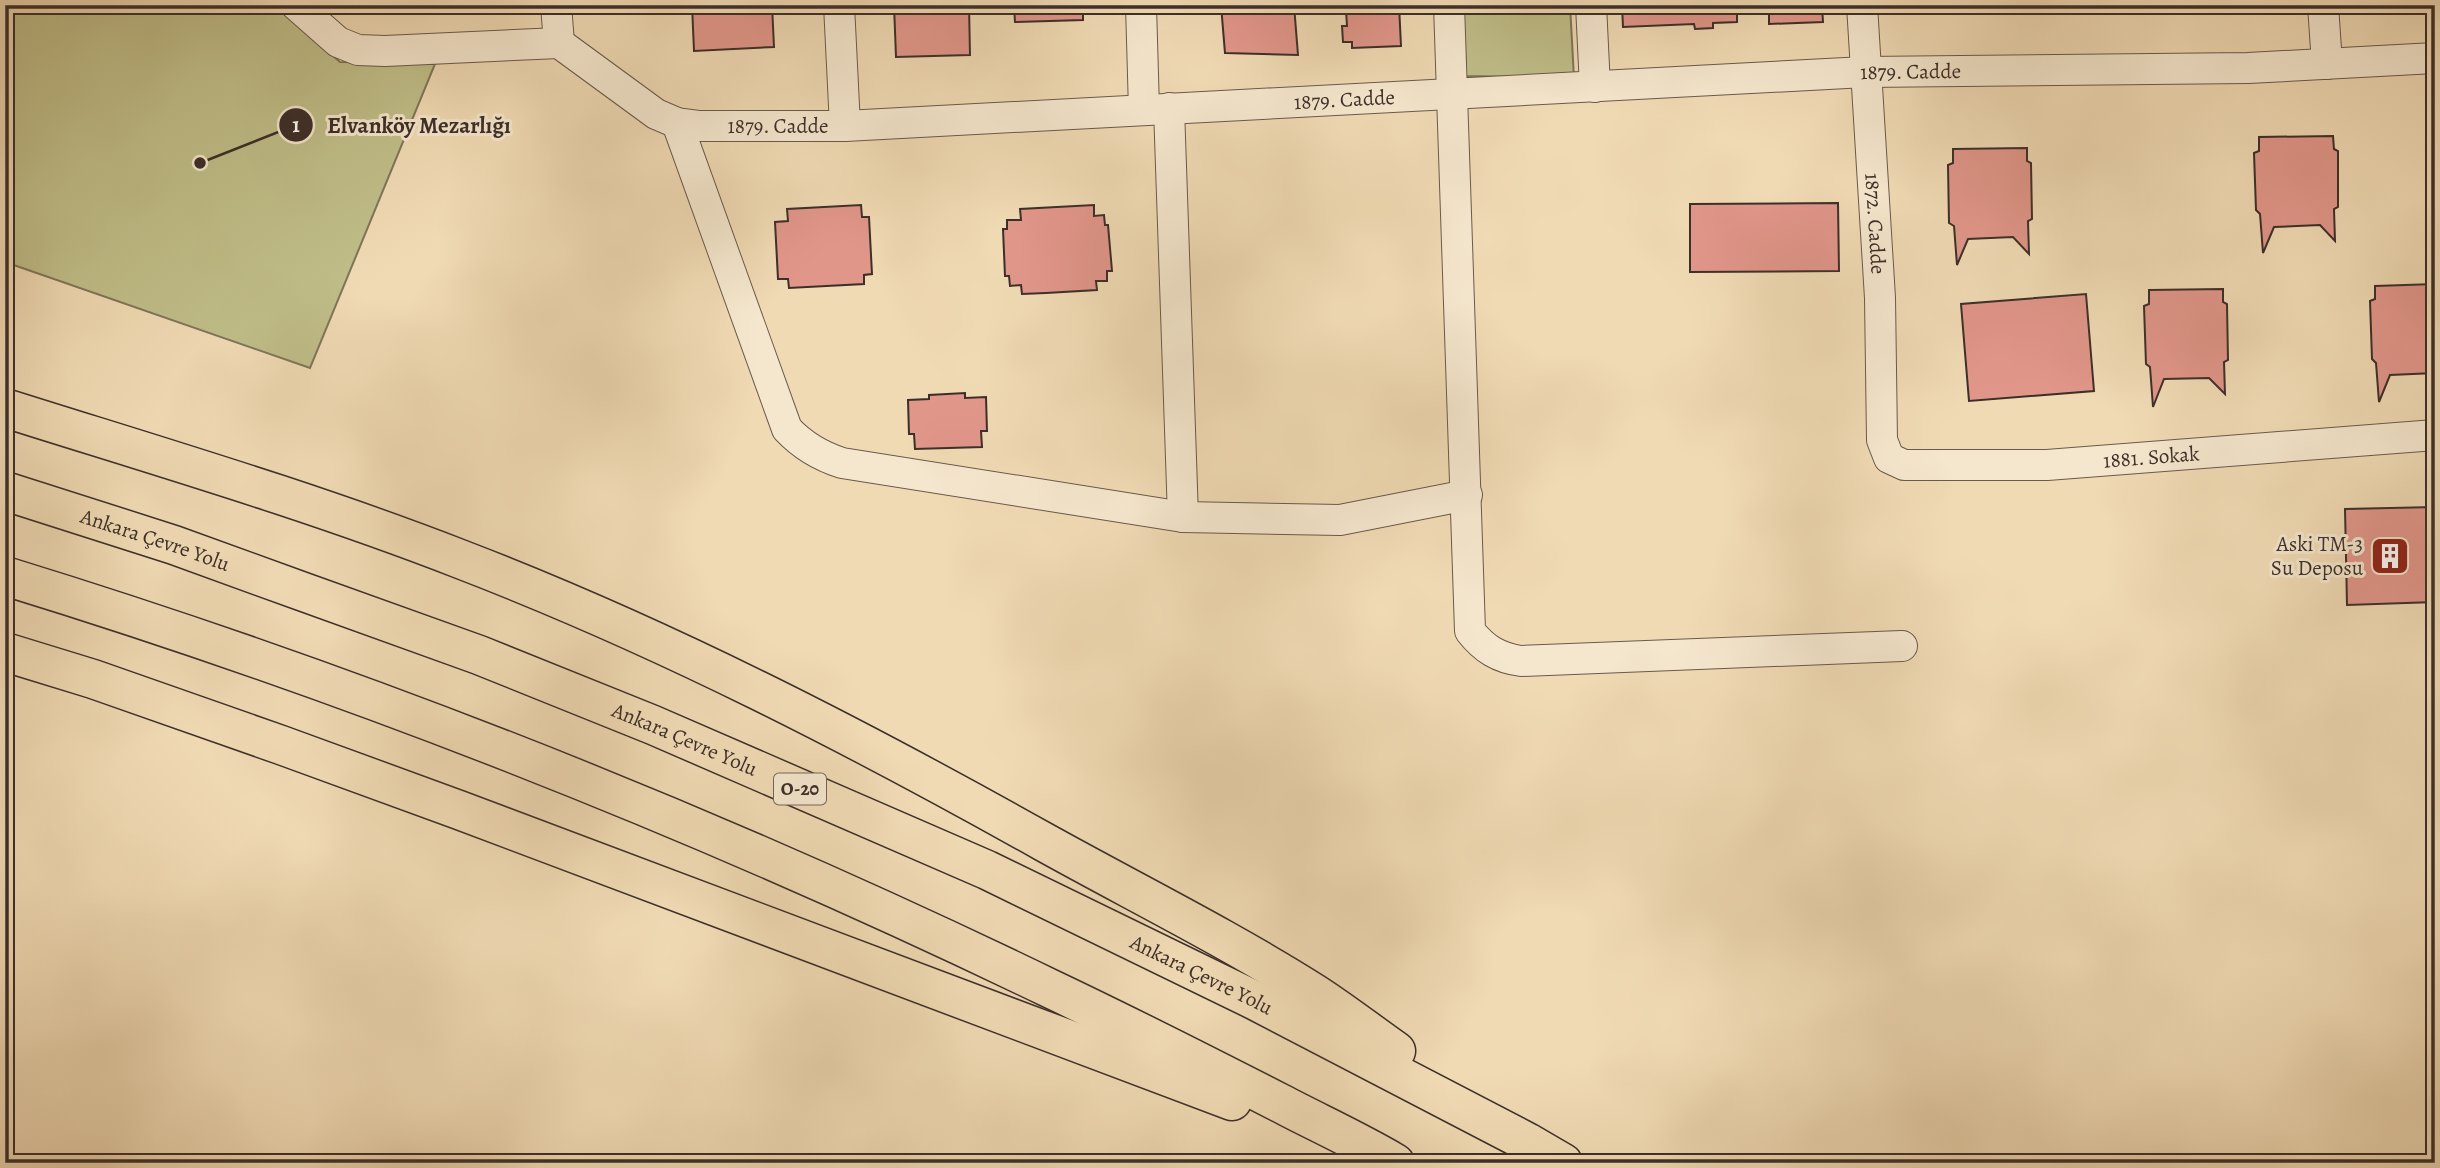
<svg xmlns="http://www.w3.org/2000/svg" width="2440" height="1168" viewBox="0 0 2440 1168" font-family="Alegreya,serif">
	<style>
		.green { fill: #c0be89; stroke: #7e765a; stroke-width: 2 }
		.building { fill: #e1968a; stroke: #3c2f2a; stroke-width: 2 }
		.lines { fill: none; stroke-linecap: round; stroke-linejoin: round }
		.minor-casing { stroke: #695a4c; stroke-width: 32 }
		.highway-casing { stroke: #3c2f2a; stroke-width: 41 }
		.minor { stroke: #f5e7ce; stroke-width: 30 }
		.highway { stroke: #f0dab4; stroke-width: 38 }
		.labels { text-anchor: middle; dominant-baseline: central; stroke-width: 6; stroke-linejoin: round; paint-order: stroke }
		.shield { fill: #f5e7ce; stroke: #74665b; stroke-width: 2 }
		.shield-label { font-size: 19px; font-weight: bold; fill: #3c2f2a }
		.street-label { font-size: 21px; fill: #3c2f2a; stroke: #f5e7ce }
		.poi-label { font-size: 21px; fill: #3c2f2a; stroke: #f5e7ce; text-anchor: end }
		.leader { fill: none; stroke: #3c2f2a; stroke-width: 2.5 }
		.callout-dot { fill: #3c2f2a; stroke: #f5e7ce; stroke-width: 2.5 }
		.mark-label { font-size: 21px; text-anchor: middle; font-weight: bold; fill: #fff }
		.callout-label { font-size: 23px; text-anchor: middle; font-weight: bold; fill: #3c2f2a; stroke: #f5e7ce; stroke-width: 6; stroke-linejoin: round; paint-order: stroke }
	</style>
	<rect width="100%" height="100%" fill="#f0dab4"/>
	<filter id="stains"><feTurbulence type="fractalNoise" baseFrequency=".00286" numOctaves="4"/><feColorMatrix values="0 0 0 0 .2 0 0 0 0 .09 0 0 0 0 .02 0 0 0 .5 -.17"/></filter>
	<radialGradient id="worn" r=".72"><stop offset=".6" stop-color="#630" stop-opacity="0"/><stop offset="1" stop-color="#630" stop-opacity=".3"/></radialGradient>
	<g class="green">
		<path d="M5,5H274L340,62L435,64L310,368L5,262Z"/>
		<path d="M1463,5H1570L1574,78L1466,76Z"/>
	</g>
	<g class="building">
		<path d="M692,5H772L774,47L694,51Z"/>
		<path d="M894,5H969L970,55L896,57Z"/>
		<path d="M1014,5H1083V20L1015,22Z"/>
		<path d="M1221,5H1294L1298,55L1225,53Z"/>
		<path d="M1369,5H1399L1401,46L1352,48V42H1343L1342,26H1347L1346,10L1369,9Z"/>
		<path d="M1622,5H1737V22L1713,23V28L1695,29L1694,24L1623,27Z"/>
		<path d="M1769,5H1822L1823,22L1769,24Z"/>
		<path d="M2333,136L2334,149L2338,151V207L2334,209L2335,241L2320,225L2274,227L2263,253L2260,214L2256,210L2254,153L2259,151V137Z"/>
		<path d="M2027,148V161L2031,163L2032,219L2028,221L2029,254L2013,237L1968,239L1957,265L1954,226L1949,223L1948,165L1953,163V149Z"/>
		<path d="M1838,203L1839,271L1690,272V204Z"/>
		<path d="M861,205L862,217H869L872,274L864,275V284L789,288L788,279H778L775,222L788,221L787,209Z"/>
		<path d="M1094,205V216L1104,215L1105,225H1108L1112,271H1107V281H1096L1097,290L1046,293L1022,294L1021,285L1010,286L1009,276H1005L1003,229H1007V220H1021L1020,209Z"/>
		<path d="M2435,284V373L2390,375L2379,402L2376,363L2372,359L2370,301L2375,299V286Z"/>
		<path d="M2223,289V302L2227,304L2228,360L2224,362L2225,394L2209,378L2164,379L2153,407L2150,367L2146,364L2144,306L2149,304V290Z"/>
		<path d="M2086,294L2094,391L1969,401L1961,304Z"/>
		<path d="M965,393V398L986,397L987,431H981L982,447L915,449L914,434H909L908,400L929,399V395Z"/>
		<path d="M2435,507V602L2347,605L2345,509Z"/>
	</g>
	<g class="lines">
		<g class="minor-casing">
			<g id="minor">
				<path id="s1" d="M296,5L338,42L358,50L385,51L559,43L656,114L677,123L700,126H845L1865,72L2248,68L2435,58"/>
				<path d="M556,5L559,43"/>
				<path d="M839,5L845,126"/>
				<path d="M1141,5L1144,110"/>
				<path d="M1449,5L1470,631C1484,649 1499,658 1521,661L1902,646"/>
				<path d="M1591,5L1595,87"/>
				<path id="s2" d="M1862,5L1880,298L1882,440L1889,458L1904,465H2047L2435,435"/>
				<path d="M2323,5L2327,64"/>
				<path d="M1169,108L1183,517"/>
				<path d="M677,123L787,429C803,446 820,456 842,463L1183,517L1340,520L1467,495"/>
			</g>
		</g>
		<g class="highway-casing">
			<g id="highway">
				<path d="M5,408C157,456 311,501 460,559C663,637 855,736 1044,842C1134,892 1227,938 1314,993C1342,1011 1369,1032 1396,1051"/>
				<path id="s3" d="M5,491L174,545L301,591L479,655L653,725L987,870L1254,1000L1527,1142L1563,1163"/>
				<path d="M5,576C363,686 712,825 1049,988C1127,1025 1204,1064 1280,1103C1318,1123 1358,1141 1395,1163"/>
				<path d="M5,652L93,679L281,745L459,810L1232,1101"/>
			</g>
		</g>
		<use href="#minor" class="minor"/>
		<use href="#highway" class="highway"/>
	</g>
	<defs>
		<g id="building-square" transform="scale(2.0125)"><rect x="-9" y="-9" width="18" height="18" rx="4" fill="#8f2418" stroke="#f5e7ce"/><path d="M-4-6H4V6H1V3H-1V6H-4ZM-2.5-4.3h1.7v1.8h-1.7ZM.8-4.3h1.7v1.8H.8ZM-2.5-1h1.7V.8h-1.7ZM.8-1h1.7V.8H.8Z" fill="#fff"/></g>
	</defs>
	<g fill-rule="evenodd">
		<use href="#building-square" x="2390" y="556"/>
	</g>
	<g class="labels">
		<rect class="shield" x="774" y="773.5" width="52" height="31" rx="5"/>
		<g class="shield-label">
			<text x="800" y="789">O-20</text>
		</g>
		<g class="street-label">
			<text stroke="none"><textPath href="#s1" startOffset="1657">1879. Cadde</textPath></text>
			<text stroke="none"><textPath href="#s1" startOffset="1090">1879. Cadde</textPath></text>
			<text stroke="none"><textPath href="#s1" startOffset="523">1879. Cadde</textPath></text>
			<text stroke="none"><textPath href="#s2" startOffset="219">1872. Cadde</textPath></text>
			<text stroke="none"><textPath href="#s2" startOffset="719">1881. Sokak</textPath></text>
			<text stroke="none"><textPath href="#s3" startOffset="158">Ankara Çevre Yolu</textPath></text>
			<text stroke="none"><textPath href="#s3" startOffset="724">Ankara Çevre Yolu</textPath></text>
			<text stroke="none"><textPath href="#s3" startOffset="1292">Ankara Çevre Yolu</textPath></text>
		</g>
		<g class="poi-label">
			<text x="2363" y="544">Aski TM-3<tspan x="2363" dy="24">Su Deposu</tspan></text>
		</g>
	</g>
	<path class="leader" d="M200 163L296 125"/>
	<g class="callout-dot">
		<circle cx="200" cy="163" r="7"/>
		<circle cx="296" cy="125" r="18"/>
	</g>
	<g class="mark-label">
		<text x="296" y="132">1</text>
	</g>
	<g class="callout-label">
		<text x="419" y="133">Elvanköy Mezarlığı</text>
	</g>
	<rect width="2440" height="1168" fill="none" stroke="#f0dab4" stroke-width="28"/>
	<rect x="7" y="7" width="2426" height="1154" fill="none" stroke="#3c2f2a" stroke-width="3.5"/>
	<rect x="14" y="14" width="2412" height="1140" fill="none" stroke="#3c2f2a" stroke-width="2"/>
	<rect width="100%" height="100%" filter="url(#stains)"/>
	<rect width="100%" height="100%" fill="url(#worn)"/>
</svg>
